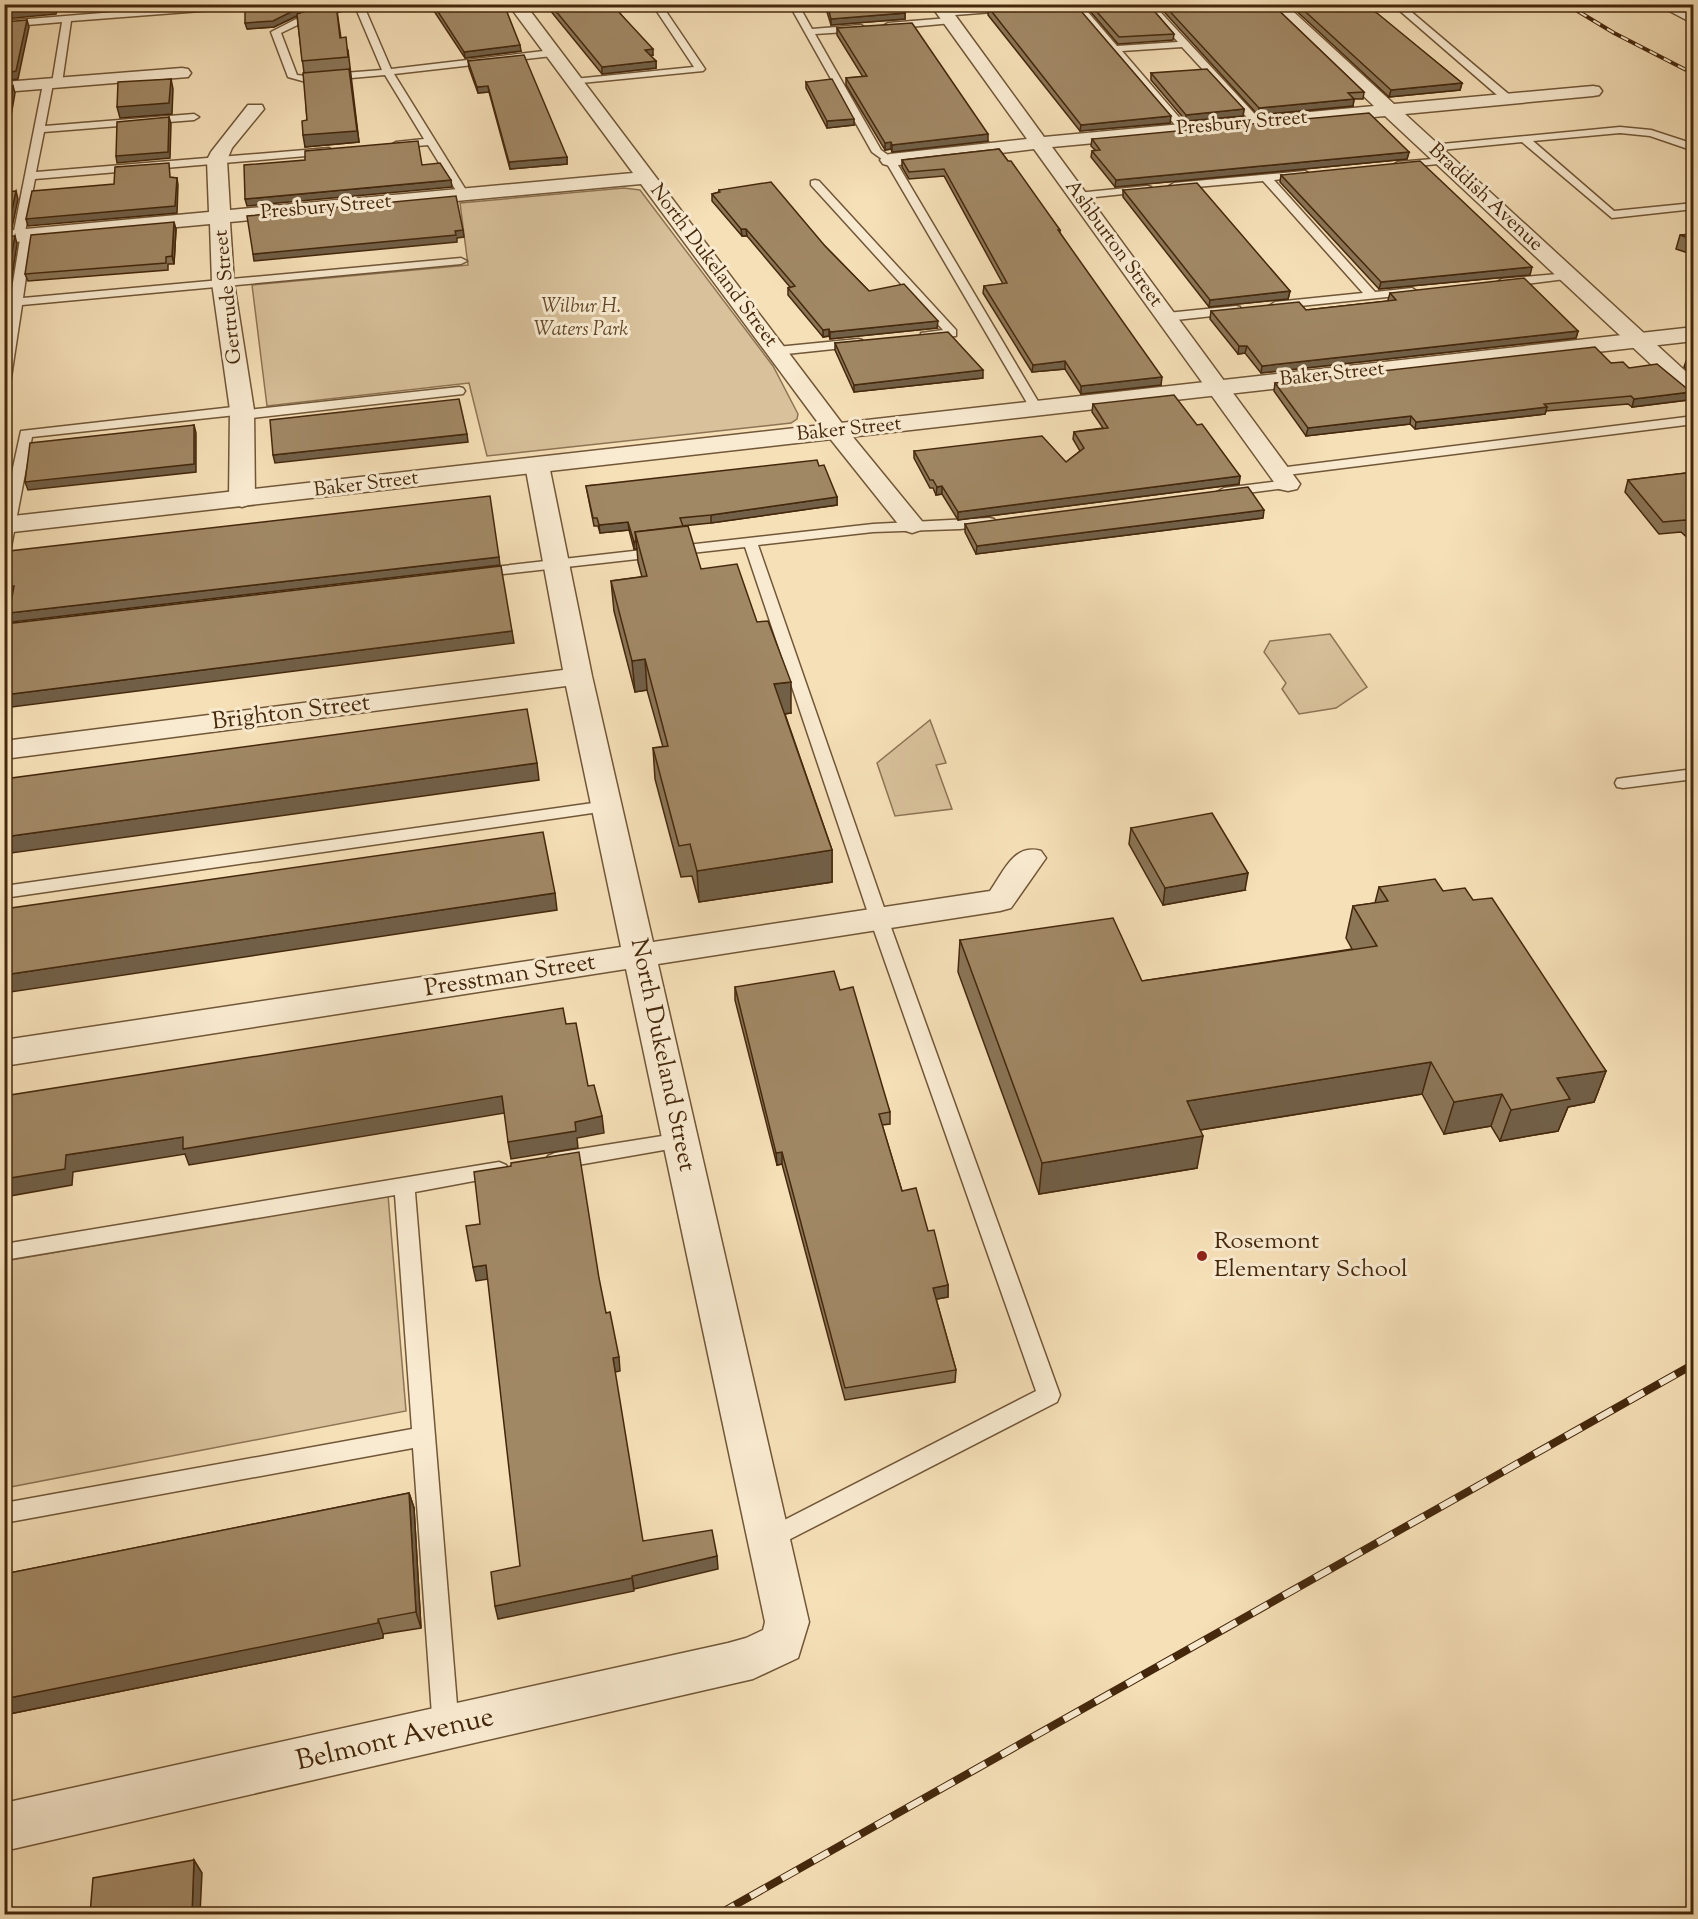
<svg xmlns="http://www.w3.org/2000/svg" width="1698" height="1919" viewBox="0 0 1698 1919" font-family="'Sorts Mill Goudy',serif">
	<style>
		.green { fill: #d8c19b; stroke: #8e7454; stroke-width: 1.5 }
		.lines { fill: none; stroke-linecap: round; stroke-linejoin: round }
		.service-casing { stroke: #715637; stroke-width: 3 }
		.minor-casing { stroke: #715637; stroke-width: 3 }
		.tertiary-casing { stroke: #715637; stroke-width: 3 }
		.service { fill: #f9ebd1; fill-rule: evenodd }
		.minor { fill: #f9ebd1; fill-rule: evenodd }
		.tertiary { fill: #f9ebd1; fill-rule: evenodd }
		.rail-far1-casing { stroke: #45280c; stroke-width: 4 }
		.rail-casing { stroke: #45280c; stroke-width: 8 }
		.rail-far1 { stroke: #f9ebd1; stroke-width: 2; stroke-dasharray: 8; stroke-linecap: butt }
		.rail { stroke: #f9ebd1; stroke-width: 6; stroke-dasharray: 18; stroke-linecap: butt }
		.wall { fill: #8a7557; stroke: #45280c; stroke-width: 1.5 }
		.shaded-wall { fill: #715f47; stroke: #45280c; stroke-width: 1.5 }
		.building { fill: #a18865; stroke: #45280c; stroke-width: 1.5 }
		.poi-dot { fill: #8f2418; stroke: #f9ebd1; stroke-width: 2 }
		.labels { text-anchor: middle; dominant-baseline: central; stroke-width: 6; stroke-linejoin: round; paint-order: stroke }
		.far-street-label { font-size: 20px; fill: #45280c; stroke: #f9ebd1 }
		.far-park-label { font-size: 20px; font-style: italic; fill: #624729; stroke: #f9ebd1 }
		.street-label { font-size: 24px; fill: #45280c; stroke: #f9ebd1 }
		.poi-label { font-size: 24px; fill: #45280c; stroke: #f9ebd1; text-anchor: start }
		.near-street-label { font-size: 28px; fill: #45280c; stroke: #f9ebd1 }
	</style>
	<rect width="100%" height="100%" fill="#f6e0b8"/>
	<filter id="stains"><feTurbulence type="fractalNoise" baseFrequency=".00333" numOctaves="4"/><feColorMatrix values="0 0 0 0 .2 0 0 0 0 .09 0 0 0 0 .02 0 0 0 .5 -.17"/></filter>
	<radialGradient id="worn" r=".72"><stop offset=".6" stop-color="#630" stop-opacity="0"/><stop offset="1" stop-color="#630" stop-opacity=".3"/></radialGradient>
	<g class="green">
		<path d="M624,188L640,190L773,366L798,414L797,419L791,423L487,456L469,383L267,406L252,285L468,265L460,203Z"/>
		<path d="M1330,634L1367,687L1336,708L1299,714L1282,689L1286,683L1264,652L1270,641Z"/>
		<path d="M930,720L946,763L936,765L952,809L895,816L877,763Z"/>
		<path d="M388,1195L406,1411L5,1488V1261Z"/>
	</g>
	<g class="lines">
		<g class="service-casing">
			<g id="service">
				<path d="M213,4H257L253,7L71,21L62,83L57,86L53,84L45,126L194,114L199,117L194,120L44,132L36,172L329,148L334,151L329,154L35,179L25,232L32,235L23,298L461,258L467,261L461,264L22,305L10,384L4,388V339L20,239L13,236L43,84L48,81L52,83L62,22L4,27V21Z"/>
				<path d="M337,4H347L341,11L310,19L281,33L297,75L306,76L382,70L354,4H363L391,69L552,50L557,53L552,56L394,74L469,195L468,197H460L428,145L396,148L391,145L396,142L424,139L385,75L306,82L288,77L271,32L304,15Z"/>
				<path d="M652,4H661L705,69L703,71L571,84V80L574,79L694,67Z"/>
				<path d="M789,4H798L812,29L861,25L866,28L861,31L815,34L881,150L895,160L1042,408L1041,411H1031L1030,408L886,162L872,152Z"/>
				<path d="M1072,4H1081L1117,46L1178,42L1144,4H1153L1263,123L1254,125L1182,47L1122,51L1190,130L1181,132Z"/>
				<path d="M1392,4H1402L1512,97V101H1504Z"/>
				<path d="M1656,4H1668L1694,17V24Z"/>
				<path d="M949,18L952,19V23L888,29L883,26L888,23Z"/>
				<path d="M1620,127L1651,130L1694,144V151L1650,136L1620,133L1533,141L1614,211L1694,203V209L1612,218L1522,142L1431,151L1426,148L1431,145Z"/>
				<path d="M1444,158L1449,161L1448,163L1398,168L1393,165L1398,162Z"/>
				<path d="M1305,171L1310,174L1309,176L1274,180L1375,292L1412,288L1418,292L1416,294L1271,309L1269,306L1275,302L1363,293L1263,181L1174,189L1169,186L1174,183Z"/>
				<path d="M815,180L819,181L956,330V336L921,339V333L943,330L811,185V181Z"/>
				<path d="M1147,186L1151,187V191L1077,199L1072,196L1077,193Z"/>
				<path d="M1569,273L1573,274V278L1502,287L1496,283L1502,279Z"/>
				<path d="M1236,306L1240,307V313L1167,321L1161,317L1167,313Z"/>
				<path d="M858,339L862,340V346L777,355L771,351L777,347Z"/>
				<path d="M459,387L463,388L465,391L463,394L242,419L236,415L32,437L11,547L4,551V509L21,431L242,406L248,410Z"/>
				<path d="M1694,416V424L1279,476L1272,472L1279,468Z"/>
				<path d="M1288,480L1293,481L1295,484L1293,487L1224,496L1217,492L1224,488Z"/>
				<path d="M989,518L994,519L996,522L994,525L960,529L873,532L758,545L888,919L1060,1395L1057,1402L769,1550L761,1546L757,1539L761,1532L1036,1391L870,919L745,547L476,577L469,573L476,569L873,524Z"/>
				<path d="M1694,769V779L1623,788L1617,787L1615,783L1617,779L1623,778Z"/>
				<path d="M607,801L613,802L615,806L613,810L4,898V886Z"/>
				<path d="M681,1133L688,1135L691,1140L688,1145L681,1147L555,1169L548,1166L545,1161L548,1156L555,1153Z"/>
				<path d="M499,1162L506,1165L509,1170L506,1175L415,1192L459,1729L455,1738L446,1741L437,1738L433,1729L413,1448L4,1523V1503L412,1429L395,1195L4,1260V1244Z"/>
			</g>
		</g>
		<g class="minor-casing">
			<g id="minor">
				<path d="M508,4H525L844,426L921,520L925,525L921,530L912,533L903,530L828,436L641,184L230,222L234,283L254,410L255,499L251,504L242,507L233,504L229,499L230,410L212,283L210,224L4,243V231L209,212L207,160L211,152L248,105H262L264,109L232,148L227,160L230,210L633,173Z"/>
				<path d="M930,4H1037L1029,9L955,15L1044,137L1374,106L1267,4H1285L1394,104L1593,86L1599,87L1602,91L1599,95L1593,96L1405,114L1694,379V399L1686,397L1385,116L1052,147L1300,484L1297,489L1288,491L1279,489L1034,149L890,166L883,164L880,160L883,156L890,154L1027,139Z"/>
				<path d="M182,68L188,69L191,73L188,77L4,92V82Z"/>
				<path d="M537,458L546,460L549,465L592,676L653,942L990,891C1004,871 1014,843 1041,851L1046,858L1011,908L1000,911L658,964L809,1622L798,1658L753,1679L4,1851V1803L728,1643L746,1638L763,1630L765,1622L626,969L4,1066V1040L621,947L566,686L4,759V741L563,670L525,465L528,460Z"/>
			</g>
		</g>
		<g class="tertiary-casing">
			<path id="tertiary" d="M1694,327V341L4,533V517Z"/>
		</g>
		<use href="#service" class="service"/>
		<use href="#minor" class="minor"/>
		<use href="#tertiary" class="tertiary"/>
		<g class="rail-far1-casing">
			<path id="rail-far1" d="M1566,4L1614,33L1694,74"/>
		</g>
		<g class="rail-casing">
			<path id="rail" d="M719,1914L1694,1364"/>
		</g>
		<use href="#rail-far1" class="rail-far1"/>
		<use href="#rail" class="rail"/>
	</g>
	<g class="wall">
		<path d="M336,4L341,38L348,50L359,142L305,147L307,120L304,73L297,16L274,27L247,29Z"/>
		<path d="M432,4H480L521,51L465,58L432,8Z"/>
		<path d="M548,4H616L619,12L653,55L650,56L656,61V68L602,74L549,9Z"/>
		<path d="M823,4H899L905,13V19L831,25L827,12Z"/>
		<path d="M1084,4H1148L1174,34L1173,40L1118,44Z"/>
		<path d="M1157,4H1272L1364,92L1363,99H1354L1353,106L1258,115Z"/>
		<path d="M1289,4H1364L1462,83L1460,90L1389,97Z"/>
		<path d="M1030,5L1170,123L1080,131L988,15L989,8Z"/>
		<path d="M837,28L988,141L892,152L891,149L885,150L846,85V78L863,77L837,35Z"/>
		<path d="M468,61L567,157V164L510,169L489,92L478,93L469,68Z"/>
		<path d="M1151,73L1244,109L1243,116L1186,121L1151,80Z"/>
		<path d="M806,82L854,125L827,128L806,88Z"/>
		<path d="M1092,139L1409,152L1407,159L1115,187L1091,157L1092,151L1095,150L1091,146Z"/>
		<path d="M999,149L1060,230V233L1161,385L1081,394L1065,369L1032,372L983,293L984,286L1003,284L944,176L909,179L902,167V160Z"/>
		<path d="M1281,175L1530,275L1379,289L1280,182Z"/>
		<path d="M719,190L825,246L869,291L937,328L830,339L829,336L823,337L788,295V288L790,287L747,236H742L712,201V194L719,192Z"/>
		<path d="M1123,190L1290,291L1288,299L1209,307L1123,197Z"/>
		<path d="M176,229L174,264H168V270L28,281L25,274Z"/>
		<path d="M1694,234V255L1676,249L1680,235Z"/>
		<path d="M1390,293L1578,331L1576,338L1261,373L1245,353L1238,354L1210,319L1211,311L1306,310L1389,301L1388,300Z"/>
		<path d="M835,343L983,378L854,392L835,350Z"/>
		<path d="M1694,352V376L1684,367L1689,353Z"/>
		<path d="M1611,363L1629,368L1691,392L1688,400L1632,407L1628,404L1546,411L1545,414L1415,429L1410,424L1306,436L1274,391L1275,383Z"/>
		<path d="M1093,404L1197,425L1240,476L1239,484L958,520L942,494L936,495L933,488H930L914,458V451L1066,462L1080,451L1073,439L1074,432L1103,428L1092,412Z"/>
		<path d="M819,466L837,497V505L711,523L682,526L701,569L757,622L791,713L785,714L832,850V882L699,902L692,876L681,877L655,779L653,748L663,747L647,690L635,692L614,611L611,581L642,577L638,562L637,549H634L629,530L600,533L598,526H594L586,486Z"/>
		<path d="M1694,472V544L1681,532L1659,534L1625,492L1628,480Z"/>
		<path d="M1263,518L976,554L965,532V524Z"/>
		<path d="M1131,828L1245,890L1163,905L1129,844Z"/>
		<path d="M1379,887L1443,891L1473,900L1606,1071L1594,1102L1568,1107L1558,1131L1500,1141L1491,1126L1444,1134L1422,1094L1200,1130L1197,1168L1039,1194L958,972L960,940L1142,981L1352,949L1346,938L1353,906L1375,903Z"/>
		<path d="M735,987L840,990L890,1112V1124L882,1125L902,1191L928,1231L948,1285V1297L936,1299L956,1370L955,1382L845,1400L782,1164L777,1165L735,1000Z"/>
		<path d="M409,1493L414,1508L421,1628L383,1634V1638L4,1715V1574Z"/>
	</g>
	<g class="shaded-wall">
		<path d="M55,4H59L56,14L4,19V12Z"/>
		<path d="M307,4H330L307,11L274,27L247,29L245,23Z"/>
		<path d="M905,13V19L831,25V19Z"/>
		<path d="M27,20L29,27L18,79L4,81V74Z"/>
		<path d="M520,45L521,51L465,58L464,52Z"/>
		<path d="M653,49V55L645,56V50Z"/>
		<path d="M656,61V68L602,74V67Z"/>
		<path d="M349,69L359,142L305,147L303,135Z"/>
		<path d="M171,79L173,89L172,114L120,118L117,107Z"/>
		<path d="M1462,83L1460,90L1389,97L1391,90Z"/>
		<path d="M13,86L15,93L11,116H4V109Z"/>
		<path d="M488,86L489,92L478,93L477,87Z"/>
		<path d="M1354,99L1353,106L1258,115L1259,108Z"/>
		<path d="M1244,109L1243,116L1186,121V115Z"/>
		<path d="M1171,116L1170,123L1080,131L1081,125Z"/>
		<path d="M169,117L171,124L170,158L117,163L116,156Z"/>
		<path d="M854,119V125L827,128V121Z"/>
		<path d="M988,134V141L892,152V145Z"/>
		<path d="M891,142V149L885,150V143Z"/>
		<path d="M1409,152L1407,159L1115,187L1116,180Z"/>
		<path d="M567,157V164L510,169L509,162Z"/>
		<path d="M177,178L178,185L177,213L28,226L26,219Z"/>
		<path d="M451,180L452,187L247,206L245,199Z"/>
		<path d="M16,191L18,199L12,228L4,230V222Z"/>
		<path d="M174,222L176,229L174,264L172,256Z"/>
		<path d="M741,229H746L747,236H742Z"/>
		<path d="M463,230L464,237L457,238V242L254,261L253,254Z"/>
		<path d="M15,236L17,244L11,283L4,284V275Z"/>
		<path d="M1532,267L1530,275L1379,289L1381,282Z"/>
		<path d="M1290,291L1288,299L1209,307L1210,300Z"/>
		<path d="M938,321L937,328L830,339V332Z"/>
		<path d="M829,329V336L823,337V330Z"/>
		<path d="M1578,331L1576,338L1261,373L1262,366Z"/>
		<path d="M1239,346H1247L1245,353L1238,354Z"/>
		<path d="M1065,361V369L1032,372L1033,365Z"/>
		<path d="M983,370V378L854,392V385Z"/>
		<path d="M1162,377L1161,385L1081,394V386Z"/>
		<path d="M1691,392L1688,400L1632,407L1634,399Z"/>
		<path d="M1547,407L1545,414L1415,429L1416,422Z"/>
		<path d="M1411,416L1410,424L1306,436L1308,428Z"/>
		<path d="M194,425L196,433V472L28,490L25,482Z"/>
		<path d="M467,434L468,442L275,463L273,455Z"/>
		<path d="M1240,476L1239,484L958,520V512Z"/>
		<path d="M942,486V494L936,495L937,487Z"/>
		<path d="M837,497V505L711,523V515Z"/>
		<path d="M1264,510L1263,518L976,554L977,546Z"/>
		<path d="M628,522L629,530L600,533L599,525Z"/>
		<path d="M636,541L637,549H634V542Z"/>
		<path d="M499,557L500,565L12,622L9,613Z"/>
		<path d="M14,586L17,594L7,595L4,587Z"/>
		<path d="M512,631L514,643L4,708V695Z"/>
		<path d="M645,659L647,690L635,692L632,661Z"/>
		<path d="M791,682V713L775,715L774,684Z"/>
		<path d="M537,763L539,780L4,854V837Z"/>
		<path d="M832,850V882L699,902L697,871Z"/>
		<path d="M1248,873L1245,890L1163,905L1165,888Z"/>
		<path d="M555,893L557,910L4,993V975Z"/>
		<path d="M1431,1062L1422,1094L1181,1133L1187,1101Z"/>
		<path d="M1606,1071L1594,1102L1568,1107L1558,1131L1500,1141L1511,1110L1557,1078Z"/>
		<path d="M1502,1094L1491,1126L1444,1134L1454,1102Z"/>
		<path d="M502,1096L505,1113L189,1165L185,1154L73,1172L72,1185L4,1197V1179L66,1155L183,1137Z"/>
		<path d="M602,1116L604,1133L577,1138L578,1148L511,1159L508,1142L575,1122Z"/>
		<path d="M1203,1136L1197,1168L1039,1194L1042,1163Z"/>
		<path d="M782,1152V1164L777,1165L776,1153Z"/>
		<path d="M486,1265L489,1279L476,1281L473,1267Z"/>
		<path d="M948,1285V1297L932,1300L933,1288Z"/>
		<path d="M619,1357L620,1371L615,1372L613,1358Z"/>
		<path d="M409,1493L414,1508L421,1628L416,1612Z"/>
		<path d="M717,1556L718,1569L634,1589L632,1576Z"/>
		<path d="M632,1578L634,1591L498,1619L495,1606Z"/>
		<path d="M378,1619L383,1634V1638L4,1715V1699Z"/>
		<path d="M194,1860L202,1873L200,1914H192Z"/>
	</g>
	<g class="building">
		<path d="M4,4H55V8L4,12Z"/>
		<path d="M245,4H307L273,21L245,23Z"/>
		<path d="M327,4H336L340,38L346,37L348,57L302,61L297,14Z"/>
		<path d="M433,4H480L484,10L505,7L520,45L464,52Z"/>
		<path d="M550,4H616L619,7L615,8L653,49L645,50L656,61L602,67Z"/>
		<path d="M827,4H899L905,13L831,19Z"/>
		<path d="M1030,4H1075L1171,116L1081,125L989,8Z"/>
		<path d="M1090,4H1148L1174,34L1119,37Z"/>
		<path d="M1163,4H1272L1364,92L1348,93L1354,99L1259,108Z"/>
		<path d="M1297,4H1364L1369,8L1377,13L1462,83L1391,90Z"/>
		<path d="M27,20L16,71L4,74V22Z"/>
		<path d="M912,23L988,134L892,145L891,142L885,143L846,78L867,76L837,28Z"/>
		<path d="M524,55L567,157L509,162L488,86L477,87L468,61Z"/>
		<path d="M349,69L357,131L303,135L302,121L307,120L303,73Z"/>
		<path d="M1207,69L1244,109L1186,115L1151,73Z"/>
		<path d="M171,79L169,103L117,107L118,82Z"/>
		<path d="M832,79L854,119L827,121L806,82Z"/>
		<path d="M4,86H13L9,109H4Z"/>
		<path d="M1369,113L1409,152L1116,180L1092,151L1100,150L1092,139Z"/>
		<path d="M169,117L168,152L116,156L117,122Z"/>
		<path d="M418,141L422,165L440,163L451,180L245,199L244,165L305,160V151Z"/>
		<path d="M999,149L1008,161H1011L1060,230H1058L1162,377L1081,386L1065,361L1033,365L984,286L1007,283L944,169L909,172L902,160Z"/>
		<path d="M1420,161L1532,267L1381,282L1281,175Z"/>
		<path d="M169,163L170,177L177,178L175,206L26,219L32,191L114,184L115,167Z"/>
		<path d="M771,182L825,246L869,291L904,284L938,321L830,332L829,329L823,330L788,288L795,286L746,229H741L712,194L720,192L719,190Z"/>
		<path d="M1197,183L1290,291L1210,300L1123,190Z"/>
		<path d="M16,191L10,220L4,222V192Z"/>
		<path d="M456,196L463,230L455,231L456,235L253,254L247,216Z"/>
		<path d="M174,222L172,256L166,257V263L25,274L31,235Z"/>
		<path d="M1694,234V240L1680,235Z"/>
		<path d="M15,236L8,275H4V237Z"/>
		<path d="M1524,278L1578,331L1262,366L1247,346H1239L1211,311L1299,302L1306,310L1396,300L1390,293Z"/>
		<path d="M948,332L983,370L854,385L835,343Z"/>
		<path d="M1595,347L1611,363L1623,362L1629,368L1657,364L1691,392L1634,399L1631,396L1544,404L1547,407L1416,422L1411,416L1308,428L1275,383Z"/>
		<path d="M1694,352V357L1689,353Z"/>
		<path d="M1174,395L1197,425L1202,424L1240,476L958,512L942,486L937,487L933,480H930L914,451L1042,436L1066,462L1084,448L1074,432L1108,428L1093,404Z"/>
		<path d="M459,399L467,434L273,455L270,420Z"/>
		<path d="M194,425V464L25,482L30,443Z"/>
		<path d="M817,460L819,466L824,465L837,497L711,515L680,518L683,526L635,532L636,541L634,542L628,522L599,525L597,518H593L586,486Z"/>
		<path d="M1694,472V528L1685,520L1663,522L1628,480Z"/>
		<path d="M1248,487L1264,510L977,546L965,524Z"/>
		<path d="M490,496L499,557L9,613L14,586L4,587L9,551Z"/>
		<path d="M688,526L701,569L737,564L757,622L768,621L791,682L774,684L832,850L697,871L690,844L679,846L653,748L668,746L645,659L632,661L611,581L647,576L635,532Z"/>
		<path d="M501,566L512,631L4,695V629L5,624Z"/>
		<path d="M527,709L537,763L4,837V779Z"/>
		<path d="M1212,813L1248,873L1165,888L1131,828Z"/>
		<path d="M543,832L555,893L4,975V909Z"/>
		<path d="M1435,879L1443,891L1465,888L1473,900L1492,898L1606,1071L1557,1078L1570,1099L1511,1110L1502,1094L1454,1102L1431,1062L1187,1101L1203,1136L1042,1163L960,940L1113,918L1142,981L1377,946L1353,906L1388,901L1379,887Z"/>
		<path d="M834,971L840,990L853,987L890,1112L879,1114L902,1191L916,1188L928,1231L934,1230L948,1285L933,1288L956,1370L845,1388L782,1152L776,1153L735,987Z"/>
		<path d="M563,1008L566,1024L576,1023L588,1086L594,1085L602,1116L575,1122L576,1131L508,1142L502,1096L183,1149V1137L66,1155L65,1169L4,1179V1096Z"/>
		<path d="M579,1152L599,1278L606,1313L610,1312L619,1357L613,1358L643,1541L712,1530L717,1556L632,1576V1578L495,1606L491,1572L520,1566L486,1265L473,1267L466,1226L480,1224L474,1172L511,1166V1163Z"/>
		<path d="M409,1493L416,1612L378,1619V1623L4,1699V1574Z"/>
		<path d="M194,1860L192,1914H90L93,1878Z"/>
	</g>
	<circle class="poi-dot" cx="1202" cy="1256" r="6"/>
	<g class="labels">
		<g class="far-street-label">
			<text transform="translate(1242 124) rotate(-5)">Presbury Street</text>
			<text transform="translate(1485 198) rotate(43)">Braddish Avenue</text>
			<text transform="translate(326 208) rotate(-5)">Presbury Street</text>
			<text transform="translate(1113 244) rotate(54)">Ashburton Street</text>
			<text transform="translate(713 266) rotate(53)">North Dukeland Street</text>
			<text transform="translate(229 297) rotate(-96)">Gertrude Street</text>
			<text transform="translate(1332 375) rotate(-6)">Baker Street</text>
			<text transform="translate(849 430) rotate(-6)">Baker Street</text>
			<text transform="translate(366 485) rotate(-7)">Baker Street</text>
		</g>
		<g class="far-park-label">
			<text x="581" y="307">Wilbur H.<tspan x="581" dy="23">Waters Park</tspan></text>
		</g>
		<g class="street-label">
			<text transform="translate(291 713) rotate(-7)">Brighton Street</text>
			<text transform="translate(510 976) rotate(-9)">Presstman Street</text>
			<text transform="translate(662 1055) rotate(78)">North Dukeland Street</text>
		</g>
		<g class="poi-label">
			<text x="1214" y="1242">Rosemont<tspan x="1214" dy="28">Elementary School</tspan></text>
		</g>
		<g class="near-street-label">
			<text transform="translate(395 1740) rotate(-13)">Belmont Avenue</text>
		</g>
	</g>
	<rect width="1698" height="1919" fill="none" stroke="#f6e0b8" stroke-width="24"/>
	<rect x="6" y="6" width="1686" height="1907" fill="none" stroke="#45280c" stroke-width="3"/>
	<rect x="12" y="12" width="1674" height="1895" fill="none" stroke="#45280c" stroke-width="1.5"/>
	<rect width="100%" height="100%" filter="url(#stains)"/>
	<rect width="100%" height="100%" fill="url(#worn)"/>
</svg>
